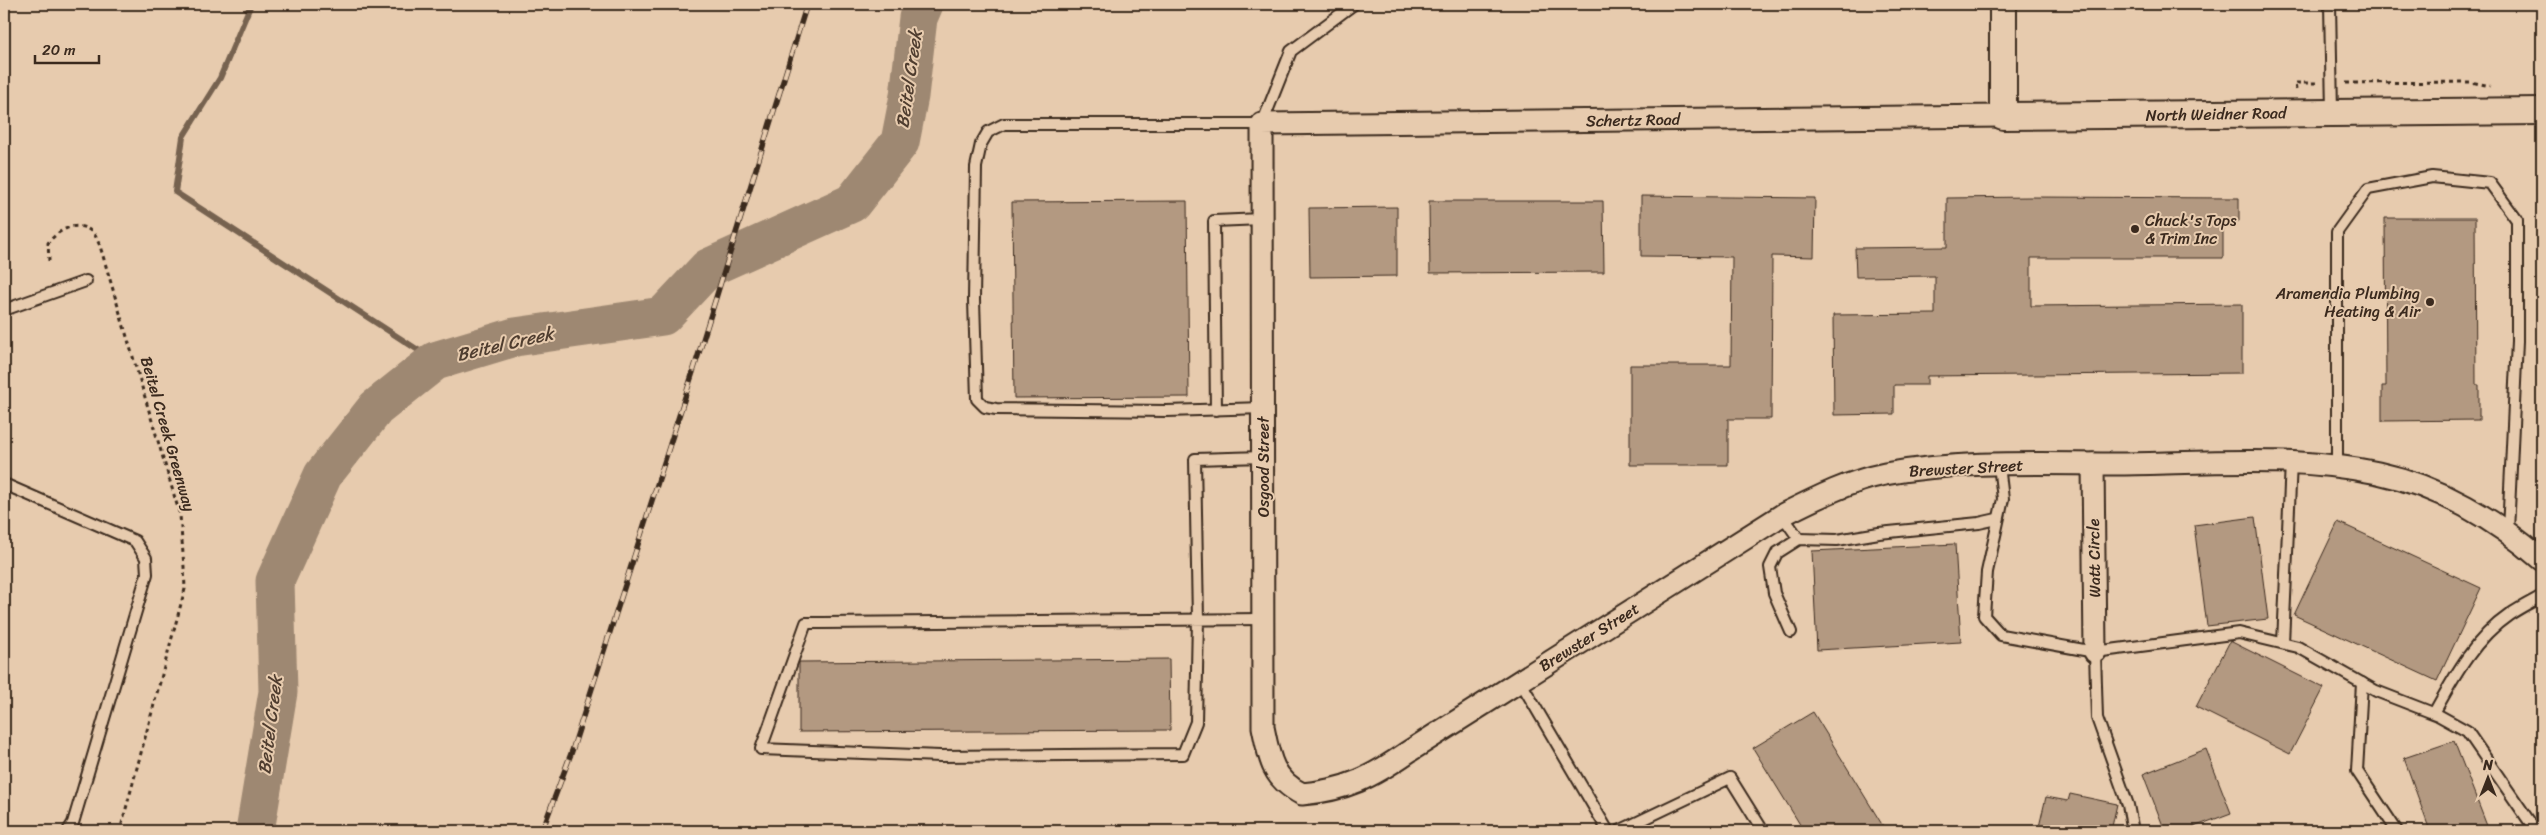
<svg xmlns="http://www.w3.org/2000/svg" width="2546" height="835" viewBox="0 0 2546 835" font-family="Sriracha,sans-serif">
	<style>
		.lines { fill: none; stroke-linecap: round; stroke-linejoin: round }
		.stream { stroke: #766250; stroke-width: 6 }
		.river { stroke: #9e8872; stroke-width: 39 }
		.building { fill: #b39981; stroke: #3b2a1e }
		.service-casing { stroke: #3b2a1e; stroke-width: 14 }
		.minor-casing { stroke: #3b2a1e; stroke-width: 25 }
		.tertiary-casing { stroke: #3b2a1e; stroke-width: 30 }
		.path { stroke: #3b2a1e; stroke-width: 3; stroke-dasharray: 4 4; stroke-linecap: butt }
		.service { stroke: #e7cbae; stroke-width: 10 }
		.minor { stroke: #e7cbae; stroke-width: 21 }
		.tertiary { stroke: #e7cbae; stroke-width: 26 }
		.rail-casing { stroke: #3b2a1e; stroke-width: 5.5 }
		.rail { stroke: #e7cbae; stroke-width: 4; stroke-dasharray: 11; stroke-linecap: butt }
		.poi-dot { fill: #3b2a1e; stroke: #e7cbae; stroke-width: 2 }
		.labels { text-anchor: middle; dominant-baseline: central; stroke-width: 4; stroke-linejoin: round; paint-order: stroke }
		.street-label { font-size: 16px; fill: #3b2a1e; stroke: #e7cbae }
		.poi-label { font-size: 16px; fill: #3b2a1e; stroke: #e7cbae; text-anchor: start }
		.water-label { font-size: 18px; font-style: italic; fill: #4f3d2f; stroke: #e7cbae }
	</style>
	<rect width="100%" height="100%" fill="#e7cbae"/>
	<filter id="ink" filterUnits="userSpaceOnUse"><feTurbulence type="fractalNoise" baseFrequency=".02" numOctaves="2"/><feDisplacementMap in="SourceGraphic" scale="10" xChannelSelector="R" yChannelSelector="G"/><feConvolveMatrix kernelMatrix="1 2 1 2 8 2 1 2 1" color-interpolation-filters="sRGB"/></filter>
	<g filter="url(#ink)">
		<g class="lines">
			<path class="stream" d="M251,4L220,78L183,137L175,192L435,361"/>
			<path class="river" d="M255,831L278,692L275,581L323,475L376,408L435,361L515,337L663,316L708,268L852,203L900,142L909,96L918,18L924,4"/>
		</g>
		<g class="building">
			<path d="M1641,196L1815,198L1814,257L1772,256L1771,419H1728V465H1630V365H1731L1732,257L1641,256Z"/>
			<path d="M2030,197L2239,198V221H2223V258H2031V306L2242,304V373L1927,376V385H1894V414L1834,415L1833,315L1935,314V276L1856,277L1855,248L1947,247V198Z"/>
			<path d="M1187,201L1189,397L1014,398L1012,202Z"/>
			<path d="M1429,201H1603L1604,272L1430,273Z"/>
			<path d="M1397,207V276L1310,277L1309,208Z"/>
			<path d="M2385,218H2475L2476,385H2479V420L2382,421V386H2386Z"/>
			<path d="M2255,517L2268,619L2207,626L2194,525Z"/>
			<path d="M2338,522L2481,588L2437,681L2294,615Z"/>
			<path d="M1955,544L1961,642L1817,650L1812,551Z"/>
			<path d="M2230,641L2324,688L2290,754L2196,707Z"/>
			<path d="M1169,659L1170,730L799,732V662Z"/>
			<path d="M1813,712L1886,831H1804L1753,748Z"/>
			<path d="M2454,741L2489,831H2430L2404,758Z"/>
			<path d="M2206,749L2231,813L2183,831H2165L2143,774Z"/>
			<path d="M2070,794L2117,804L2111,831H2038L2046,797L2068,801Z"/>
		</g>
		<g class="lines">
			<g class="service-casing">
				<g id="service">
					<path d="M2330,4L2332,112"/>
					<path d="M4,310L86,281"/>
					<path d="M1263,408L1167,411L996,409L985,407L977,399L974,300L976,167L981,144L988,132L1004,124H1262L1291,51L1354,4"/>
					<path d="M1216,410L1214,221L1262,219"/>
					<path d="M1263,457L1195,459L1198,619L1196,722L1183,754L940,756L761,749L806,623H822L1263,619"/>
					<path d="M1999,465L2003,499L1987,572L1984,616L2001,635L2095,652L2239,633L2298,647L2376,691L2438,715L2467,731L2536,831"/>
					<path d="M2337,466V232L2368,189L2432,177L2490,183L2517,220V341L2508,531"/>
					<path d="M4,484L135,541L146,558L147,574L73,823L68,831"/>
					<path d="M1782,515L1799,539"/>
					<path d="M1791,632L1774,593L1770,567L1777,553L1799,539L1837,540L1879,533L1979,523L1997,519"/>
					<path d="M2283,643L2291,462"/>
					<path d="M2095,652L2097,718L2128,805L2133,831"/>
					<path d="M1520,681L1608,831"/>
					<path d="M2362,683L2357,771L2397,831"/>
					<path d="M2434,713C2454,677 2474,639 2509,615C2519,608 2531,602 2542,596"/>
					<path d="M1619,831L1730,778L1763,831"/>
				</g>
			</g>
			<g class="minor-casing">
				<g id="minor">
					<path d="M2003,116L1262,124L1263,727C1269,757 1272,779 1302,794C1347,790 1372,777 1408,752L1782,515C1814,499 1849,481 1885,474C1962,460 2042,464 2120,464C2206,463 2294,455 2378,473C2439,486 2496,520 2542,560"/>
					<path d="M2093,464L2095,652"/>
				</g>
			</g>
			<g class="tertiary-casing">
				<path id="tertiary" d="M2003,4V116L2542,111"/>
			</g>
			<g class="path">
				<path d="M2346,83L2471,82L2490,86"/>
				<path d="M2296,90L2295,83H2318"/>
				<path d="M49,261L48,243C58,230 77,219 92,232C96,235 98,242 100,246L180,515L184,567L185,589L120,831"/>
			</g>
			<use href="#service" class="service"/>
			<use href="#minor" class="minor"/>
			<use href="#tertiary" class="tertiary"/>
			<g class="rail-casing">
				<path id="rail" d="M542,831L572,751L693,372L807,4"/>
			</g>
			<use href="#rail" class="rail"/>
		</g>
	</g>
	<g class="poi-dot">
		<circle cx="2135" cy="229" r="5"/>
		<circle cx="2430" cy="302" r="5"/>
	</g>
	<g class="labels">
		<g class="street-label">
			<text transform="translate(2216 114) rotate(-1)">North Weidner Road</text>
			<text transform="translate(1633 120) rotate(-1)">Schertz Road</text>
			<text transform="translate(168 434) rotate(74)">Beitel Creek Greenway</text>
			<text transform="translate(1263 467) rotate(-90)">Osgood Street</text>
			<text transform="translate(1966 468) rotate(-3)">Brewster Street</text>
			<text transform="translate(2094 558) rotate(-91)">Watt Circle</text>
			<text transform="translate(1589 637) rotate(-32)">Brewster Street</text>
		</g>
		<g class="poi-label">
			<text x="2145" y="220">Chuck's Tops<tspan x="2145" dy="18">&amp; Trim Inc</tspan></text>
			<text x="2420" y="293" text-anchor="end">Aramendia Plumbing<tspan x="2420" dy="18">Heating &amp; Air</tspan></text>
		</g>
		<g class="water-label">
			<text transform="translate(909 79) rotate(-82)">Beitel Creek</text>
			<text transform="translate(505 344) rotate(-13)">Beitel Creek</text>
			<text transform="translate(270 725) rotate(-83)">Beitel Creek</text>
		</g>
	</g>
	<rect width="2546" height="835" fill="none" stroke="#e7cbae" stroke-width="20"/>
	<rect x="10" y="10" width="2526" height="815" fill="none" stroke="#3b2a1e" stroke-width="2" filter="url(#ink)"/>
	<g transform="translate(2488 778)" stroke="#e7cbae" stroke-width="4" paint-order="stroke">
	<path d="M0-4L9 19L0 12L-9 19Z" fill="#3b2a1e"/>
	<text y="-8" font-size="14" font-weight="bold" text-anchor="middle" fill="#3b2a1e">N</text>
	</g>
	<path d="M35 55v8h64v-8" fill="none" stroke="#3b2a1e" stroke-width="2.5"/>
	<text x="42" y="55" font-size="15" fill="#3b2a1e" stroke="#e7cbae" stroke-width="4" paint-order="stroke">20 m</text>
</svg>
